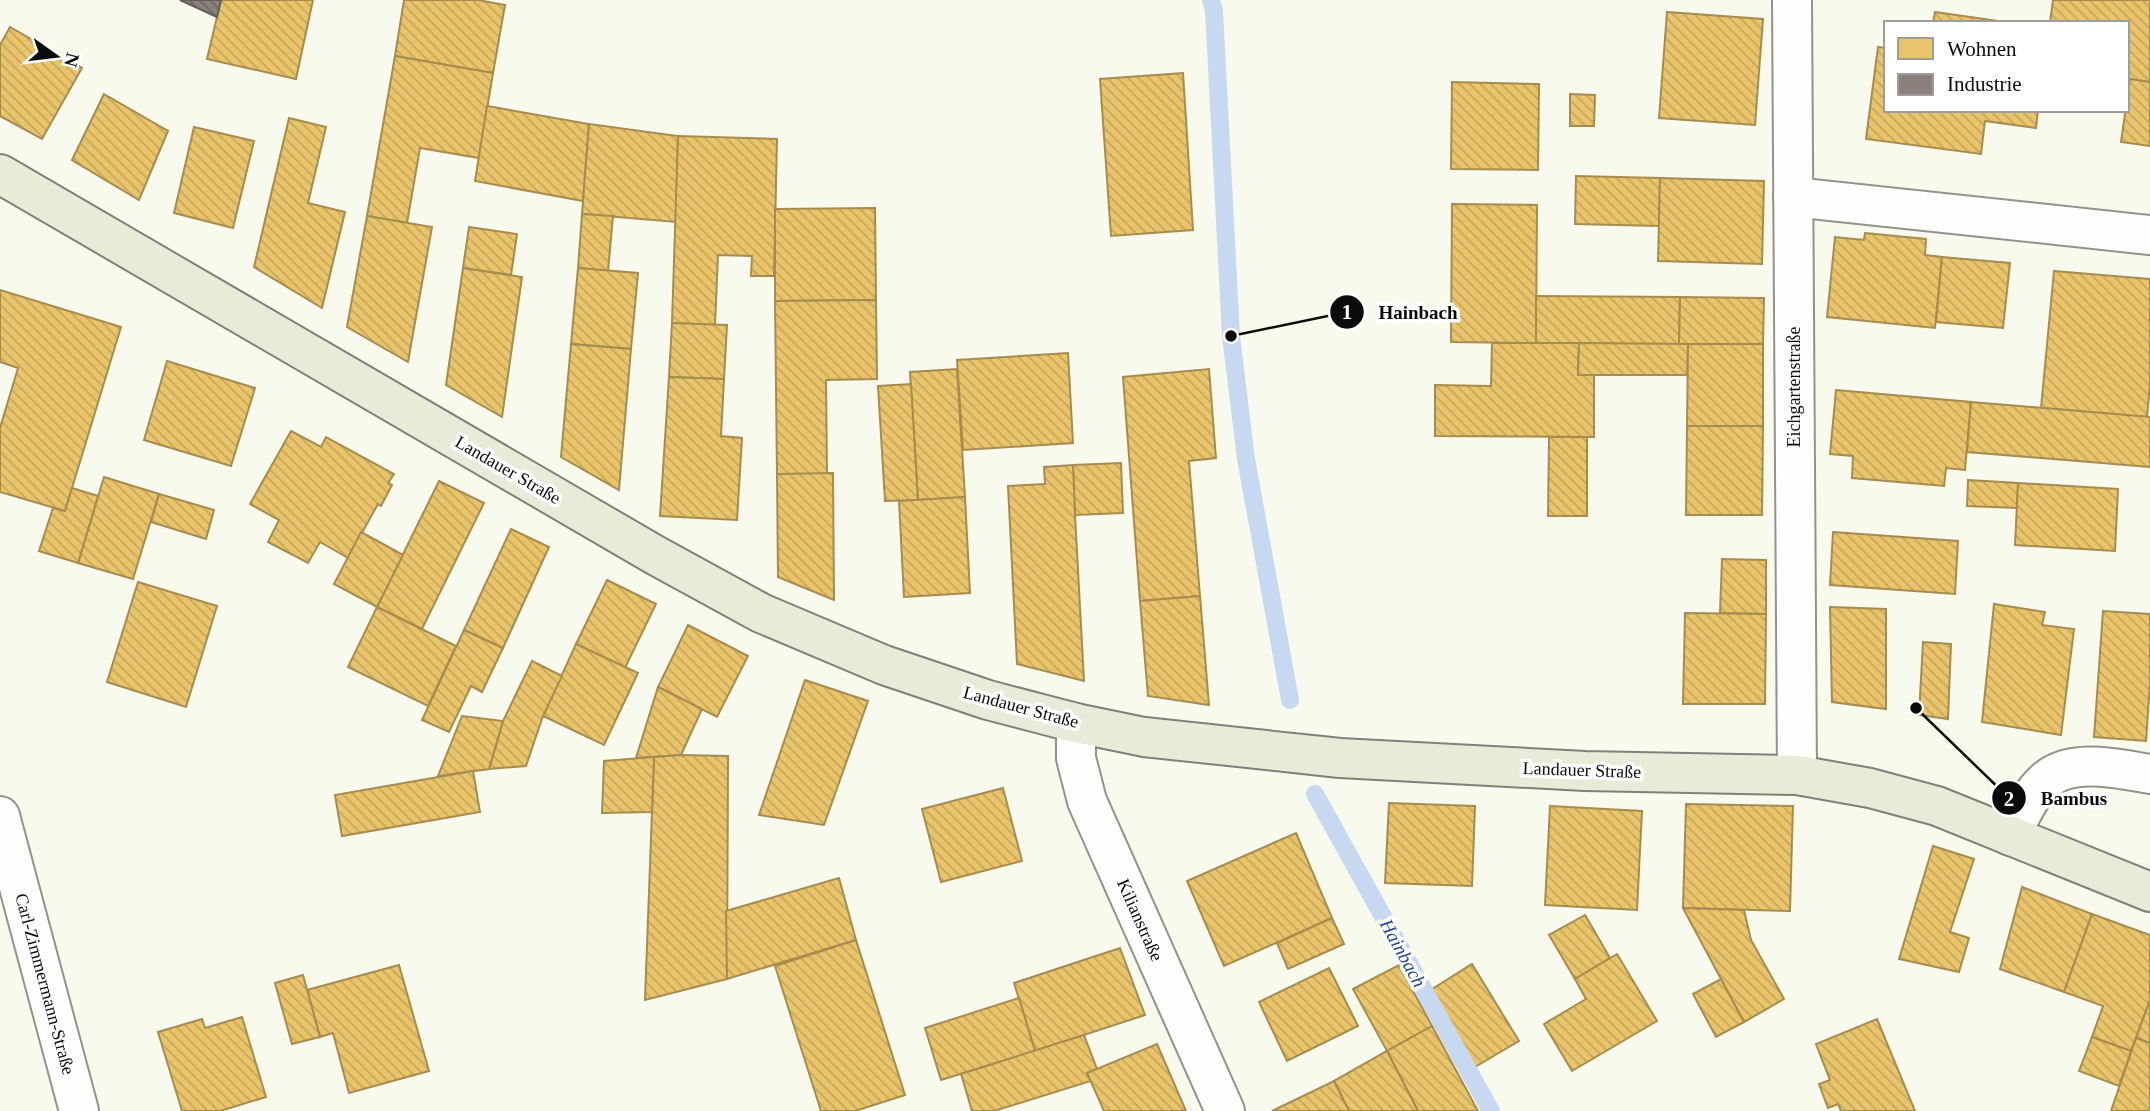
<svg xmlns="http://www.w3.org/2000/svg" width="2150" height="1111" viewBox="0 0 2150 1111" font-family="Georgia,serif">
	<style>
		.homes { fill: url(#homes-back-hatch); stroke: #a68c4e; stroke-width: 2 }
		.industry { fill: url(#industry-back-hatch); stroke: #645e5a; stroke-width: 2 }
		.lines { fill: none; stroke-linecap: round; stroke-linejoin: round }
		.stream { stroke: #c7d9f1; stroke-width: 18 }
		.minor-casing { stroke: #92938d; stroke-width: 42 }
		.major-casing { stroke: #7f807a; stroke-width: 42 }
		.minor { stroke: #fefefc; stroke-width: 38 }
		.major { stroke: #eaead9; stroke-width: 38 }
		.labels { text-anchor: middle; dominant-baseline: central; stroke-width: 7; stroke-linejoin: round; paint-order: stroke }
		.street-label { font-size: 18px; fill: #0b0b0b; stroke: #fff }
		.water-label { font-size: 19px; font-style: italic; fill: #1d4593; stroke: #fff }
		.leader { fill: none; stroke: #0b0b0b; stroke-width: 2.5 }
		.callout-dot { fill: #0b0b0b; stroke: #fff; stroke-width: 2.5 }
		.mark-label { font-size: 21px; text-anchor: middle; font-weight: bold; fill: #fff }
		.callout-label { font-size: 19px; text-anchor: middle; font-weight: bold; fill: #0b0b0b; stroke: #fff; stroke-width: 7; stroke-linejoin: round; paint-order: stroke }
	</style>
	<defs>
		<pattern id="homes-back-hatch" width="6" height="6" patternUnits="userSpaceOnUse" patternTransform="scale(1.75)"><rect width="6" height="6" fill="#e9c46a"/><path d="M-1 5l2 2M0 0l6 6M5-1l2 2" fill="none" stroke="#c6a75b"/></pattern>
		<pattern id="industry-back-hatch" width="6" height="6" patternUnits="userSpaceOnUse" patternTransform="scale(1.75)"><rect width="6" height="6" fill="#8a817c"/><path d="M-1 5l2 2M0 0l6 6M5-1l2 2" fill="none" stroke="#6f6864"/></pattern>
	</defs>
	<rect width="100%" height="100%" fill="#f9faee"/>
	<g class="homes">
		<path d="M221,0H313L296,79L207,59Z"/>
		<path d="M404,0H478L505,5L493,73L395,56Z"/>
		<path d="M2053,0H2150V82L2127,79V23H2050Z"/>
		<path d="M1667,12L1763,19L1755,125L1659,118Z"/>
		<path d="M1935,12L2012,23H1933Z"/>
		<path d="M10,27L82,68L42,139L0,116V45Z"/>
		<path d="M1878,47L1886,48V110H2038L2036,128L1985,121L1981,154L1866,139Z"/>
		<path d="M395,56L493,73L479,158L420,148L407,223L367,216Z"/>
		<path d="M1183,73L1193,230L1111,236L1100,79Z"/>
		<path d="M2130,79L2150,82V146L2121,142Z"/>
		<path d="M1452,82L1539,84L1538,170L1451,169Z"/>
		<path d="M104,94L168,131L139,200L72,160Z"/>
		<path d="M1570,94L1595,95L1594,126H1570Z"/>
		<path d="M487,106L589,124L583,201L475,181Z"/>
		<path d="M289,118L326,127L308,203L345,212L322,308L254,267Z"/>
		<path d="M589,124L678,136L676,222L582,214Z"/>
		<path d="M194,127L254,141L233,228L174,213Z"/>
		<path d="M678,136L777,139L774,276H751L752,256L718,255L715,325L672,323Z"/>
		<path d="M1576,176L1660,178L1659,226L1575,224Z"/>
		<path d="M1660,178L1764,181L1762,264L1658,261Z"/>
		<path d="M1452,204L1537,205L1536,343L1451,342Z"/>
		<path d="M875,208L876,300L775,301V209Z"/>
		<path d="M582,214L613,216L608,271L578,268Z"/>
		<path d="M367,216L432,227L408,362L347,327Z"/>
		<path d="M469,227L517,234L511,275L463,268Z"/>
		<path d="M1865,233L1926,239L1925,255L1942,257L1935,328L1827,317L1835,237L1864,240Z"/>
		<path d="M1942,257L2010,263L2003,328L1936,322Z"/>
		<path d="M463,268L522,277L502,417L446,385Z"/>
		<path d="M578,268L638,273L631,349L571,344Z"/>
		<path d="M2054,271L2150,279V385L2147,417L2041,408Z"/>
		<path d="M0,290L121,327L65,511L0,492V428L18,368L0,362Z"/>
		<path d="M1536,296L1680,297L1679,344L1536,343Z"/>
		<path d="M1680,297L1764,298L1763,344H1679Z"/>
		<path d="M876,300L877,379L826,380L827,474H777L775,301Z"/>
		<path d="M672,323L727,325L724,379L669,377Z"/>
		<path d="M1492,343H1579L1578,375H1594V437L1435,436V385L1491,386Z"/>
		<path d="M1579,343L1688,344L1687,375H1578Z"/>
		<path d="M571,344L631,349L619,490L561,457Z"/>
		<path d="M1688,344H1763V426H1687Z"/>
		<path d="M1068,353L1073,443L963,450L957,360Z"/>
		<path d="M167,361L255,388L231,466L144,440Z"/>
		<path d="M957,369L965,497L918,500L910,372Z"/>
		<path d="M1209,369L1216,458L1189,461L1200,596L1140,601L1123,377Z"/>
		<path d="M669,377L724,379L721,436L742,438L737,520L660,516Z"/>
		<path d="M911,384L918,500L885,501L878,386Z"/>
		<path d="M1836,390L1971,402L1965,470L1946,468L1944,486L1852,478L1853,456L1830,454Z"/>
		<path d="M1971,402L2150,417V467L1967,452Z"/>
		<path d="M1687,426H1763L1762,515H1686Z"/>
		<path d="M291,431L321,447L326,437L394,474L388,483L392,485L381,506L378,504L348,558L320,542L308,563L268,542L279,520L250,504Z"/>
		<path d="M1549,437H1587V516H1548Z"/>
		<path d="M1121,463L1123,513L1075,515L1073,465Z"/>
		<path d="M1073,465L1075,515L1084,681L1017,664L1008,486L1045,484L1044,467Z"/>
		<path d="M833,473L834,600L778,577L777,474Z"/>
		<path d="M104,477L159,494L133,579L78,563Z"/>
		<path d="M1968,480L2018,483L2017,508L1967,506Z"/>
		<path d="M439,481L484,503L422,629L377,607Z"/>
		<path d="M2018,483L2118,489L2115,551L2015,545Z"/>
		<path d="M72,488L98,496L78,563L39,551L53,508L65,511Z"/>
		<path d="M159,494L214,510L206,539L151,522Z"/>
		<path d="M965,497L970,593L904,597L899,501Z"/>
		<path d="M511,529L549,547L503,648L464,630Z"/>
		<path d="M361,532L403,555L377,607L334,584Z"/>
		<path d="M1833,532L1958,541L1955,594L1830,585Z"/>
		<path d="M1722,559L1766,560V614L1720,613Z"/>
		<path d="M607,580L656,604L625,668L576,644Z"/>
		<path d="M138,582L217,606L186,707L107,682Z"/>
		<path d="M1200,596L1209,705L1148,696L1140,601Z"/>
		<path d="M1994,604L2045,612L2042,625L2074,629L2061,735L1982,722Z"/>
		<path d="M377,607L456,646L428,706L348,667Z"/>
		<path d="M1830,607L1886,609V709L1832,702Z"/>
		<path d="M2103,611L2150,614V683L2146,741L2094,737Z"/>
		<path d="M1685,613L1766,614L1765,704H1683Z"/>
		<path d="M688,625L748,656L717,717L658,687Z"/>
		<path d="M464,630L503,648L482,692L471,686L449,732L422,720Z"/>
		<path d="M1923,642L1951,644L1948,719L1919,715Z"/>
		<path d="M576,644L638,673L604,745L543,716Z"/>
		<path d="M532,661L562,676L543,716L526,766L489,769L503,721Z"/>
		<path d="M805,680L868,701L824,825L759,815Z"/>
		<path d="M658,687L702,709L681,755L636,758Z"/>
		<path d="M462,716L503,721L489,769L438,776Z"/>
		<path d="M681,755L728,756L727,979L645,1000L654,757Z"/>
		<path d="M654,757L652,812L602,813L604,761Z"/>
		<path d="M473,771L480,812L342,836L335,795Z"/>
		<path d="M1003,788L1022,861L941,882L922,809Z"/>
		<path d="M1389,803L1475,806L1472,886L1385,883Z"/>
		<path d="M1686,804L1793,806L1790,911L1683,908Z"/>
		<path d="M1550,806L1642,811L1637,910L1545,905Z"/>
		<path d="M1296,833L1332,918L1224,966L1187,881Z"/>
		<path d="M1933,846L1974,859L1950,932L1969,938L1959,972L1899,959Z"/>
		<path d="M839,878L856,940L727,979L726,911Z"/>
		<path d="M2022,887L2092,914L2064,992L2000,969Z"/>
		<path d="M1683,908L1744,910L1751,940L1784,999L1744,1022Z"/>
		<path d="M2092,914L2150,935V1000L2131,1051L2092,1037L2103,1006L2064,992Z"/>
		<path d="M1585,915L1610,958L1575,979L1549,935Z"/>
		<path d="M1332,918L1344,944L1288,969L1277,943Z"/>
		<path d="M856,940L905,1095L855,1111H821L775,966Z"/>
		<path d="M1120,948L1145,1015L1035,1051L1014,983Z"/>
		<path d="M1617,954L1657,1021L1572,1071L1544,1024L1586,999L1575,979Z"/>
		<path d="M1472,964L1519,1041L1475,1067L1429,991Z"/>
		<path d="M399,965L429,1071L349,1093L333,1033L320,1037L307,990Z"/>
		<path d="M1399,965L1432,1026L1387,1051L1353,989Z"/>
		<path d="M1329,968L1358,1026L1287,1061L1259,1002Z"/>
		<path d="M303,975L320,1037L292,1044L275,983Z"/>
		<path d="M1721,979L1744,1022L1716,1037L1693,994Z"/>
		<path d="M1019,998L1035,1051L941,1080L925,1028Z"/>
		<path d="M2150,1000V1043L2136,1038Z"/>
		<path d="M242,1017L266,1097L220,1111H182L158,1032L202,1019L205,1028Z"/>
		<path d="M1877,1019L1915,1111H1841L1838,1104L1828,1108L1819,1084L1830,1080L1816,1044Z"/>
		<path d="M1432,1026L1478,1111H1418L1387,1051Z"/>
		<path d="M1084,1035L1097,1069L1087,1073L1091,1081L994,1111H972L961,1074Z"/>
		<path d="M2092,1037L2131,1051L2119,1086L2079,1071Z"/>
		<path d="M2136,1038L2150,1043V1111H2111Z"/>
		<path d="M1157,1044L1186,1111H1104L1087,1073Z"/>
		<path d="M1387,1051L1418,1111H1349L1334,1081Z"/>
		<path d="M1334,1081L1349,1111H1272Z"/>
	</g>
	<path class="industry" d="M180,0H221L217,17Z"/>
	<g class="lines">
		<g class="stream">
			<path d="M1211,0L1214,10L1231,336L1246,459L1290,700"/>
			<path d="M1315,794L1491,1111"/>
		</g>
		<g class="minor-casing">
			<g id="minor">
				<path d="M1792,0L1797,775"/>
				<path d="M1793,197L2150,235"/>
				<path d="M1076,723V758L1087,801L1225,1111"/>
				<path d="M0,816L79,1111"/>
				<path d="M2010,836C2020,818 2029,795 2045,781C2071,757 2119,769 2150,774"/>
			</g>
		</g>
		<g class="major-casing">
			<path id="major" d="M0,174L655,555L761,613L884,665L988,700L1076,723L1144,737L1340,758L1585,771L1797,775L1870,788L1937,806L2150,892"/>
		</g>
		<use href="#minor" class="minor"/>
		<use href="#major" class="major"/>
	</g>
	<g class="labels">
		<g class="street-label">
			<text transform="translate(1794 387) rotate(-90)">Eichgartenstraße</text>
			<text transform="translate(508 470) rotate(30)">Landauer Straße</text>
			<text transform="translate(1021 707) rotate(15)">Landauer Straße</text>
			<text transform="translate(1582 770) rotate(2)">Landauer Straße</text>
			<text transform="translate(1140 920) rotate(66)">Kilianstraße</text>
			<text transform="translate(45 984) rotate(75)">Carl-Zimmermann-Straße</text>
		</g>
		<g class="water-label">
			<text transform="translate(1403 953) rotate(61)">Hainbach</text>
		</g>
	</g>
	<path class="leader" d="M1231 336L1347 312M1916 708L2009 798"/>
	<g class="callout-dot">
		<circle cx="1231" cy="336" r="7"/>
		<circle cx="1916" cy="708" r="7"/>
		<circle cx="1347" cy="312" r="18"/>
		<circle cx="2009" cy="798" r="18"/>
	</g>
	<g class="mark-label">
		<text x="1347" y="319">1</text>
		<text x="2009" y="806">2</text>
	</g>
	<g class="callout-label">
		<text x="1418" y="319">Hainbach</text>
		<text x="2074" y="805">Bambus</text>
	</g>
	<rect x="1884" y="21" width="245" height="91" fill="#ffffff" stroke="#9d9d9d" stroke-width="2"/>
	<rect x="1898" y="38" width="35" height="21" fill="#e9c46a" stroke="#9d9d9d" stroke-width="2"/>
	<text x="1947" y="56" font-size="21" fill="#0b0b0b">Wohnen</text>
	<rect x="1898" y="74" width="35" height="21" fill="#8a817c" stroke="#9d9d9d" stroke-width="2"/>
	<text x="1947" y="91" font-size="21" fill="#0b0b0b">Industrie</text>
	<g transform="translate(56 56) rotate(104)" stroke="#ffffff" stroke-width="5" paint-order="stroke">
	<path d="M0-5L12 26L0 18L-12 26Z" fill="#0b0b0b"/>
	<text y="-10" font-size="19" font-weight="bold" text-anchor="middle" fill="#0b0b0b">N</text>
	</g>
</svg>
